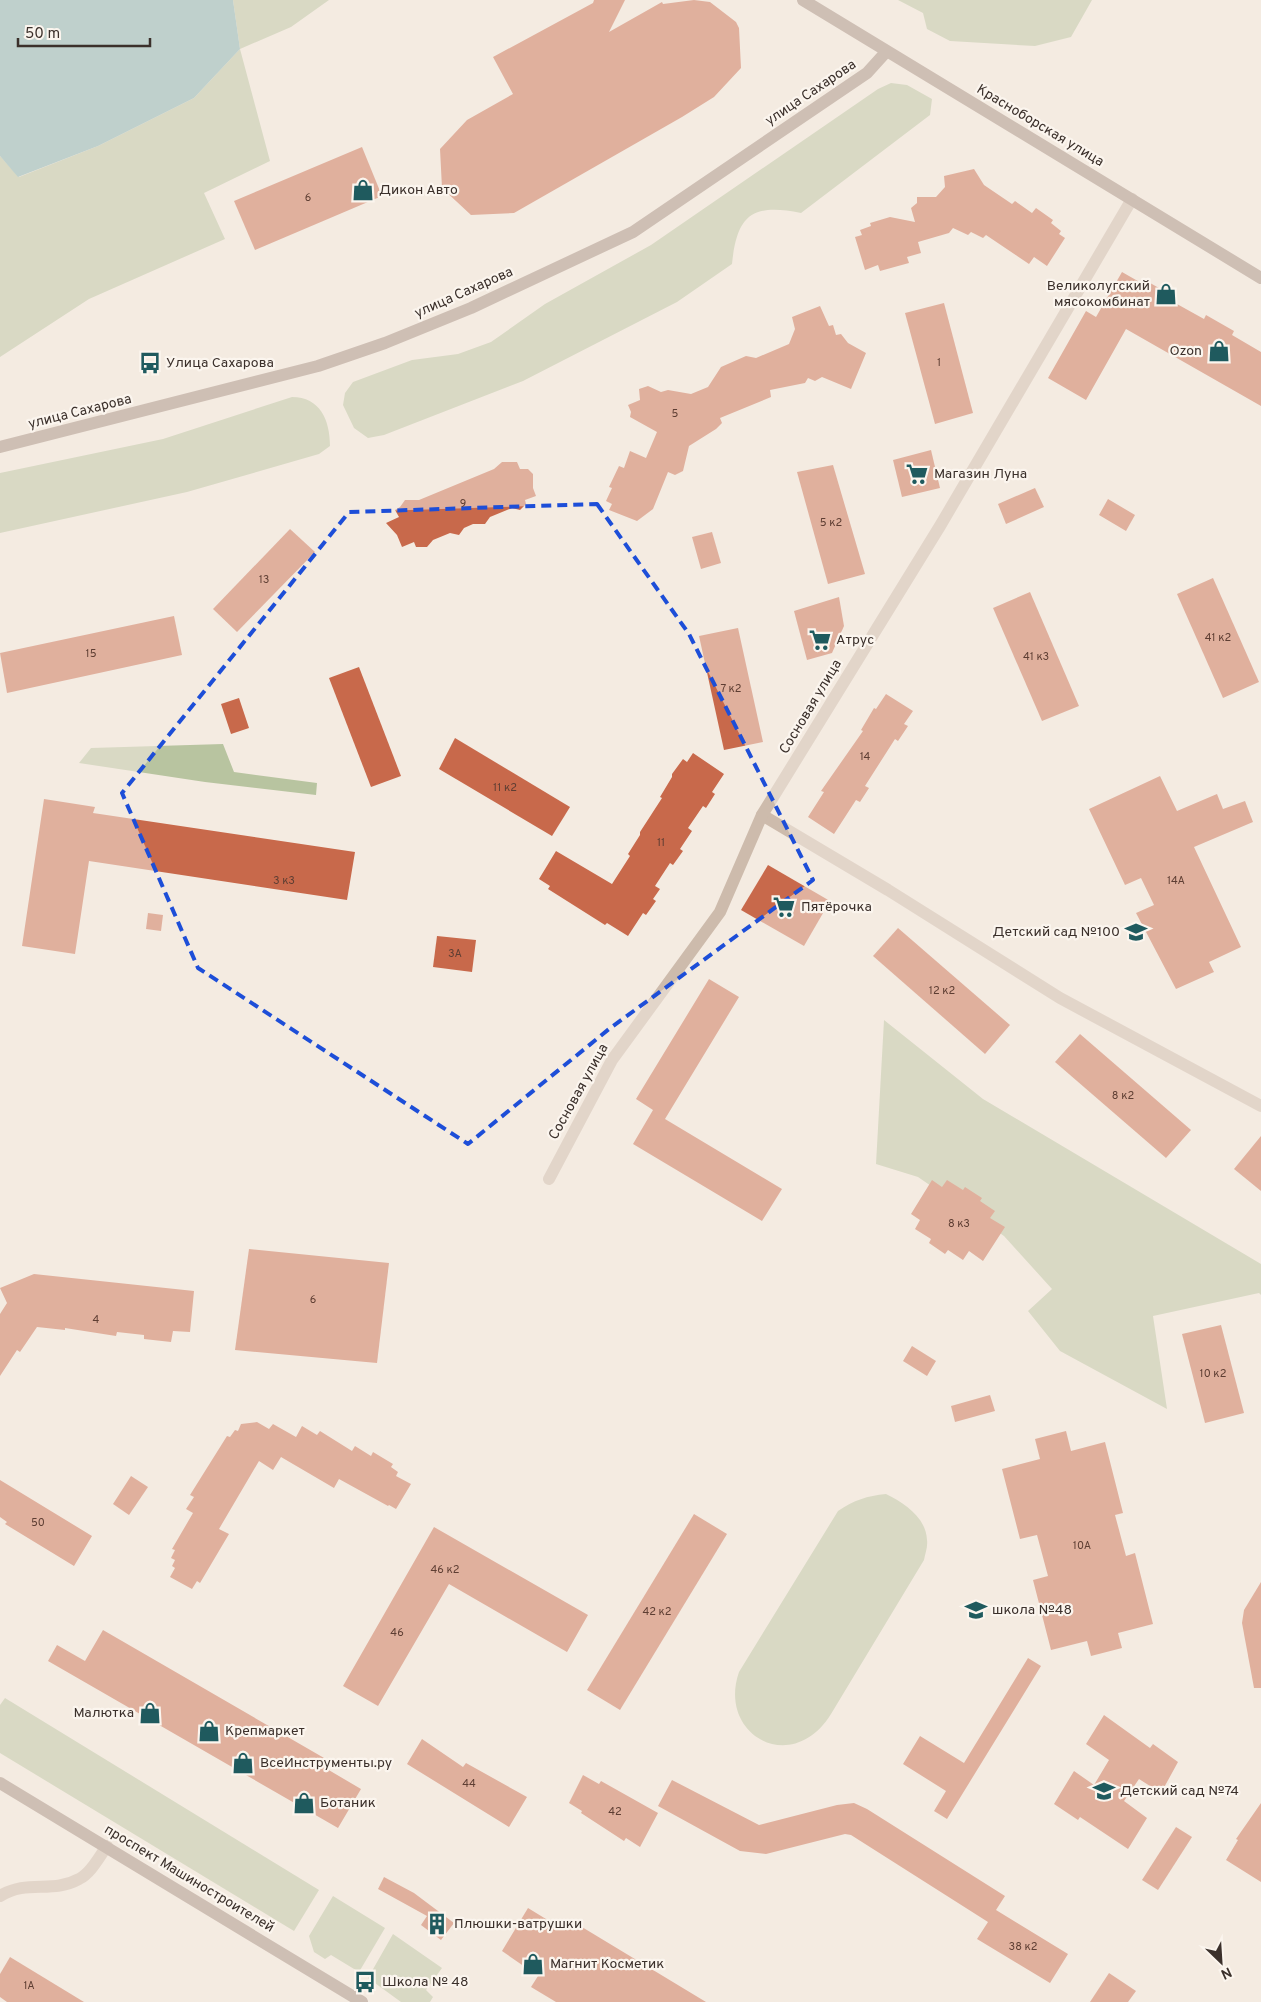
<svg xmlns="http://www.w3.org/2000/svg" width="1261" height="2002" viewBox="0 0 1261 2002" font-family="Overpass,sans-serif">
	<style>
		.green { fill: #b8c4a0 }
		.water { fill: #7fb0b2 }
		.building { fill: #c8694b }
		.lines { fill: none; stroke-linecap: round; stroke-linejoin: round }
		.street { stroke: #cdbbac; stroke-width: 12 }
		.secondary { stroke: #a18a7d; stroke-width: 12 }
		.marked { fill: none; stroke: #1d4ed8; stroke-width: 4; stroke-dasharray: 10 6; stroke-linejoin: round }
		.labels { text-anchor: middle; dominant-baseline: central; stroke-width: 4.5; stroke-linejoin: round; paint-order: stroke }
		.number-label { font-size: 11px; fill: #5e3e33 }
		.street-label { font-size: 14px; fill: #3b302b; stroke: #fbf5ee }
		.poi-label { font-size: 14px; fill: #3b302b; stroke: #fbf5ee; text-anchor: start }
	</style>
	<rect width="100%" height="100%" fill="#f4ebe1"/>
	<g class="green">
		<path d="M233,0H329L291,27L240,49L270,161L204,193L225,239L89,299L0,357V156L19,177L98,146L194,98L240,49Z"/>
		<path d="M898,0H1092L1071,37L1035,46L950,41L927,29L923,13Z"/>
		<path d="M891,83L907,85L932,99L930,115L801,213C752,203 737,215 732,264L677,302L523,381L384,435L368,438L354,428L343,405L345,393L353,382L412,360L458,354L491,342L545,304L651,245L878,89Z"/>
		<path d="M292,397C320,397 330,420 330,446L319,454L187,492L0,533V473L163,439Z"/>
		<path d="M223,744L234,772L317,783L316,795L205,782L79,763L91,748Z"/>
		<path d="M884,1020L983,1099L1261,1264V1295L1259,1293L1153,1316L1167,1409L1060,1351L1028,1311L1052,1289L1004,1236L918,1177L876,1164Z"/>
		<path d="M886,1494C904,1503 926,1517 927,1540C928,1547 925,1554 924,1560L831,1714C792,1777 717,1735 739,1672L838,1511C854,1500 867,1496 886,1494Z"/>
		<path d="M5,1698L319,1890L294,1931L0,1753V1705Z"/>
		<path d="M333,1896L385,1928L359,1972L331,1955L325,1959L314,1952L309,1936Z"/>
		<path d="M393,1934L442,1968L426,1990L433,1997L430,2002H401L368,1978Z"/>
	</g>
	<path class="water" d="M0,0H233L240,49L194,98L98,146L18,177L0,156Z"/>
	<g class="building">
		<path d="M594,0H625L609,32L662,2L663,4L694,0L710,2L736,22L739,28L741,68L714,97L682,117L514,213L471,215L442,188L440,149L467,120L513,94L493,57L593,3Z"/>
		<path d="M362,147L382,196L255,250L234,201Z"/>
		<path d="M974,169L984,185L1012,204L1015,201L1032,213L1036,208L1053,220L1051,223L1061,231L1059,234L1065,238L1047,266L1034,257L1029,264L986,235L983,238L971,232L968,235L953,228L949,233L918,242L921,253L907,257L909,263L880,271L878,265L865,270L855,237L862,235L860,230L871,226L870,223L890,217L915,222L911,208L917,203V197H936L945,187L944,176Z"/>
		<path d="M1122,272L1143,284L1145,280L1171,295L1168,299L1204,319L1206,315L1234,331L1232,335L1261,352V406L1126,329L1086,400L1048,378L1086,311L1096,317Z"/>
		<path d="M944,303L973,413L935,424L905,313Z"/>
		<path d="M820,306L829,326L833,325L836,335L841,334L848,343L866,353L851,389L822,377L815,381L808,378L805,383L770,390L771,397L720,418L722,423L716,429L689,446L683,471L675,475L668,472L653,509L637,521L609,510L612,504L606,501L612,488L609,487L619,466L624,468L630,451L646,458L657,432L630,417L631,412L628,405L640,400L639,389L648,386L661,392L668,390L691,394L708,387L721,367L746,356L756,358L789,344L795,329L792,317Z"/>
		<path d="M931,450L940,488L902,497L893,460Z"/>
		<path d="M502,462H517L520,469H528L533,474V488L536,496L525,500L526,504L520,510L512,508L490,517L485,524H473L464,528L459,535L450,533L433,540L427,547H416L414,542L402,547L397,535L386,523L399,517L395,510L400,507L405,500H419L494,469Z"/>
		<path d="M833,465L865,574L828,584L797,472Z"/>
		<path d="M1035,488L1044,507L1006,524L998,504Z"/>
		<path d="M1108,499L1135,515L1126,531L1099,515Z"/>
		<path d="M290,529L315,552L237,632L213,609Z"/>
		<path d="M712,532L721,563L701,569L692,537Z"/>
		<path d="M1213,578L1259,682L1223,698L1177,594Z"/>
		<path d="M1030,592L1079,706L1042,721L993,608Z"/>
		<path d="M839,597L844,626L832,653L807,660L794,611Z"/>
		<path d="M174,616L182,655L7,693L0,653Z"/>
		<path d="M738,628L763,742L724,750L699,636Z"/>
		<path d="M359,667L401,776L371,787L329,678Z"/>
		<path d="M886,694L913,711L904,724L908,726L898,741L895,739L865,786L869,788L860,802L856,800L834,834L808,817L824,792L821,791L863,731L861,730L874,708L876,709Z"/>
		<path d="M239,698L249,728L231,734L221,704Z"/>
		<path d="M455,738L570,807L552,836L439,769Z"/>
		<path d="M693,753L724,774L712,792L715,794L706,808L703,806L688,828L692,831L680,849L683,851L673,865L670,863L655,886L660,889L653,899L656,901L646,915L643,913L628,936L607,923L605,925L548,889L550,886L539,879L556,851L612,884L630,856L628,854L640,835V832L662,798L660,797L672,777V774L683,759L687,762Z"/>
		<path d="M1160,776L1177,811L1217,794L1223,809L1245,801L1253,822L1194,847L1241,947L1209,962L1214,972L1176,989L1136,913L1154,905L1141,878L1125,885L1089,809Z"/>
		<path d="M44,799L95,807L93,813L355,852L347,900L89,861L75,954L22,946Z"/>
		<path d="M768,865L830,901L804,946L741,910Z"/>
		<path d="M148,913L163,915L161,931L146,929Z"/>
		<path d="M898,928L1010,1025L985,1054L873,956Z"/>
		<path d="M437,936L476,940L472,972L433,967Z"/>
		<path d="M709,979L739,997L665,1119L782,1189L762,1221L633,1144L653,1110L636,1099Z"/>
		<path d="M1080,1034L1191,1130L1166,1158L1055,1062Z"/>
		<path d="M1261,1136V1191L1234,1169Z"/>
		<path d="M932,1180L942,1187L947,1180L963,1190L965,1187L982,1198L980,1201L995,1211L990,1218L1005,1227L983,1261L969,1251L963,1260L948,1250L945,1254L929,1243L931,1239L915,1229L920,1220L911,1214Z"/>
		<path d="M249,1249L389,1263L377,1363L235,1350Z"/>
		<path d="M34,1274L194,1291L190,1332L173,1331L171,1342L144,1339V1335L117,1332L116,1336L65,1328V1330L37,1327L20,1352L17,1350L0,1376V1314L7,1303L0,1288Z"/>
		<path d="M1221,1325L1244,1413L1205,1423L1182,1334Z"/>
		<path d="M912,1346L936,1361L927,1376L903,1361Z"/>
		<path d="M990,1395L995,1411L955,1422L951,1406Z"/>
		<path d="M257,1422L269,1429L273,1424L296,1437L302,1426L317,1435L320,1431L352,1451L355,1446L371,1456L373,1452L393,1464L391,1467L398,1472L396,1476L411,1484L396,1509L389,1505L388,1506L339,1479L334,1488L281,1457L273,1470L259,1461L219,1529L229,1534L200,1583L197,1581L192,1589L170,1577L175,1568L172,1566L175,1560L171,1558L175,1550L172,1549L193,1513L186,1509L194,1497L190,1495L227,1436L230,1437L235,1430L238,1431L241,1424Z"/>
		<path d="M1066,1431L1071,1451L1105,1442L1123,1513L1115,1515L1126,1556L1135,1553L1153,1624L1118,1633L1122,1648L1091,1656L1087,1641L1051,1650L1033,1580L1048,1576L1037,1535L1020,1539L1002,1469L1040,1459L1035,1439Z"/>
		<path d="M131,1476L148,1487L129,1515L113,1504Z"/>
		<path d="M0,1480L92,1536L74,1566L5,1524L7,1522L0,1517Z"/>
		<path d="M694,1514L727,1534L620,1710L587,1690Z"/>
		<path d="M434,1527L588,1615L567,1652L449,1584L378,1706L343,1686Z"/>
		<path d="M1261,1582V1688H1254L1242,1623L1244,1610Z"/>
		<path d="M103,1630L331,1762L327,1769L361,1789L338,1828L48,1661L57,1645L85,1661Z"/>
		<path d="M1028,1658L1041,1666L947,1819L934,1811L946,1791L903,1764L920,1736L964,1763Z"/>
		<path d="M1104,1715L1150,1748L1153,1744L1178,1762L1161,1793L1139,1779L1124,1801L1147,1818L1128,1849L1080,1817L1078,1820L1054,1804L1074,1771L1094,1785L1109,1760L1086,1744Z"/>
		<path d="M422,1739L463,1767L466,1763L527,1797L509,1827L407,1764Z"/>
		<path d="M583,1775L599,1784L601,1781L658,1813L640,1847L626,1838L624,1841L581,1813L582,1811L569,1803Z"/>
		<path d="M672,1780L759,1825L837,1805L854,1803L867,1809L1005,1896L996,1910L1068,1954L1050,1983L977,1939L988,1922L851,1835L845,1834L766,1854L740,1851L658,1806Z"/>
		<path d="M1261,1803V1882L1226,1860L1238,1840L1236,1839Z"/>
		<path d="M1176,1827L1192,1837L1158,1890L1142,1880Z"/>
		<path d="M384,1877L414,1893L454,1923L441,1940L421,1925L427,1916L378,1889Z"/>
		<path d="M528,1908L559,1927L563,1920L570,1924L572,1921L706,2002H556L531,1987L538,1976L502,1951Z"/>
		<path d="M10,1957L84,2002H7L0,1997V1974Z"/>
		<path d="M1109,1973L1136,1991L1128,2002H1090Z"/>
	</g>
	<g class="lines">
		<g class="street">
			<path d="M762,815L888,890L1060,998L1261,1106"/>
			<path d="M549,1179L612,1060L720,912L762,815L940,526L1132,199"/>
			<path d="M0,1896C28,1879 52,1894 79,1879C91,1873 99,1857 107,1846"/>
		</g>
		<g class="secondary">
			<path d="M803,0L1261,278"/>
			<path d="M0,447L318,366L385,343L471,308L633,232L867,73L886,52"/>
			<path d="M0,1783L362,2002"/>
		</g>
	</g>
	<path d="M0 0H1261V2002H0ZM597,504L689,634L813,880L609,1029L468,1144L198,968L122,793L349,512Z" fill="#f4ebe1" fill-opacity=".55" fill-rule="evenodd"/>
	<path class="marked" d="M597,504L689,634L813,880L609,1029L468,1144L198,968L122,793L349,512Z"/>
	<defs>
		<g id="shop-bare" transform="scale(1.725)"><path d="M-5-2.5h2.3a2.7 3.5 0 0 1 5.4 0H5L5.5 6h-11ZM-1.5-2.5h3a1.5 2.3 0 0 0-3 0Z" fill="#1f5a5e" stroke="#fbf5ee" stroke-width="2.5" paint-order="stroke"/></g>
		<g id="bus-bare" transform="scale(1.725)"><path d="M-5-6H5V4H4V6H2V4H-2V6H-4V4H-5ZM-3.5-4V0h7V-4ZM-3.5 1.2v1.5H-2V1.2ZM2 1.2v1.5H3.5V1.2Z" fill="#1f5a5e" stroke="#fbf5ee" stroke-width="2.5" paint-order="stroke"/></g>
		<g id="supermarket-bare" transform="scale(1.725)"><path d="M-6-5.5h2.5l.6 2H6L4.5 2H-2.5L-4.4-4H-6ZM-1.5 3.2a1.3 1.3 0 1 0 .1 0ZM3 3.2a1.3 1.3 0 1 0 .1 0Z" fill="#1f5a5e" stroke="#fbf5ee" stroke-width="2.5" paint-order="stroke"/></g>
		<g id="school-bare" transform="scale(1.725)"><path d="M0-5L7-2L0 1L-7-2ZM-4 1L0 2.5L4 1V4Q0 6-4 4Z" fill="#1f5a5e" stroke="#fbf5ee" stroke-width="2.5" paint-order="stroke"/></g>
		<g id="building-bare" transform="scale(1.725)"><path d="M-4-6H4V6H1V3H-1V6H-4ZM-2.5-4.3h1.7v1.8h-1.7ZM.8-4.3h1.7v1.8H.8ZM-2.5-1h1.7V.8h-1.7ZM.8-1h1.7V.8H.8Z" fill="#1f5a5e" stroke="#fbf5ee" stroke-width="2.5" paint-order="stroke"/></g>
	</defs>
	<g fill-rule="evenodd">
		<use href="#shop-bare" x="363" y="190"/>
		<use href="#shop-bare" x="1166" y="294"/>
		<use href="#shop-bare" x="1219" y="351"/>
		<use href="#bus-bare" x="150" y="363"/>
		<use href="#supermarket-bare" x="917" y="474"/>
		<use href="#supermarket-bare" x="820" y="640"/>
		<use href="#supermarket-bare" x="784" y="907"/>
		<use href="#school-bare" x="1136" y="932"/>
		<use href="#school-bare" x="976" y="1610"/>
		<use href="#shop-bare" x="150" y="1713"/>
		<use href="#shop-bare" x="209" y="1731"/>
		<use href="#shop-bare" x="243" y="1763"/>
		<use href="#school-bare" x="1104" y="1791"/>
		<use href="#shop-bare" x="304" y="1803"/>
		<use href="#building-bare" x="437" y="1924"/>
		<use href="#shop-bare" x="533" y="1964"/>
		<use href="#bus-bare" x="365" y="1982"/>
	</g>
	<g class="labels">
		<g class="number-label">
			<text x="308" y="198">6</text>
			<text x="939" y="363">1</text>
			<text x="675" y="414">5</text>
			<text x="463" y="504">9</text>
			<text x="831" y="523">5 к2</text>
			<text x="264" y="580">13</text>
			<text x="1218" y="638">41 к2</text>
			<text x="91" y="654">15</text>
			<text x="1036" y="657">41 к3</text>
			<text x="731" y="689">7 к2</text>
			<text x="865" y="757">14</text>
			<text x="505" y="788">11 к2</text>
			<text x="661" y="843">11</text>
			<text x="284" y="881">3 к3</text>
			<text x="1176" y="881">14А</text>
			<text x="455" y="954">3А</text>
			<text x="942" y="991">12 к2</text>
			<text x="1123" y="1096">8 к2</text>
			<text x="959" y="1224">8 к3</text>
			<text x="313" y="1300">6</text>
			<text x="96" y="1320">4</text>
			<text x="1213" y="1374">10 к2</text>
			<text x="38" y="1523">50</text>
			<text x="1082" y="1546">10А</text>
			<text x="445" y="1570">46 к2</text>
			<text x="657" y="1612">42 к2</text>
			<text x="397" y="1633">46</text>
			<text x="469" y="1784">44</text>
			<text x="615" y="1812">42</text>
			<text x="1023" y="1947">38 к2</text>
			<text x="29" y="1986">1А</text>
		</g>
		<g class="street-label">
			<text transform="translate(811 93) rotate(-34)">улица Сахарова</text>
			<text transform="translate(1040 126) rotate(31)">Красноборская улица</text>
			<text transform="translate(464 293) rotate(-24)">улица Сахарова</text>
			<text transform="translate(80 412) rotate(-14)">улица Сахарова</text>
			<text transform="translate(811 707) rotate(-59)">Сосновая улица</text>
			<text transform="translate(579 1092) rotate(-61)">Сосновая улица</text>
			<text transform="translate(189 1879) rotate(31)">проспект Машиностроителей</text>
		</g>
		<g class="poi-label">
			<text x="379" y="190">Дикон Авто</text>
			<text x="1150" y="286" text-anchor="end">Великолугский<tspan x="1150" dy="16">мясокомбинат</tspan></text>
			<text x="1202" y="351" text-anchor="end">Ozon</text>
			<text x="166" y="363">Улица Сахарова</text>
			<text x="934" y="474">Магазин Луна</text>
			<text x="836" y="640">Атрус</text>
			<text x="801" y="907">Пятёрочка</text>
			<text x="1120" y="932" text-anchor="end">Детский сад №100</text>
			<text x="992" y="1610">школа №48</text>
			<text x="134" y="1713" text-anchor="end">Малютка</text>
			<text x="225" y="1731">Крепмаркет</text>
			<text x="260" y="1763">ВсеИнструменты.ру</text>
			<text x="1120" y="1791">Детский сад №74</text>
			<text x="320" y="1803">Ботаник</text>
			<text x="454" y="1924">Плюшки-ватрушки</text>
			<text x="550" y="1964">Магнит Косметик</text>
			<text x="382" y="1982">Школа № 48</text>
		</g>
	</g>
	<g transform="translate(1221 1962) rotate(155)" stroke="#fbf5ee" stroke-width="4" paint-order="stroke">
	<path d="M0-4L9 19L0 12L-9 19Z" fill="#3b302b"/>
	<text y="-8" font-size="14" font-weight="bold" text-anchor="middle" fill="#3b302b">N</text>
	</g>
	<path d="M18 38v8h132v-8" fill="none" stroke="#3b302b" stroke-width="2.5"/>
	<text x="25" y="38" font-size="15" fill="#3b302b" stroke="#fbf5ee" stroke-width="4" paint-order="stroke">50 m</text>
</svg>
